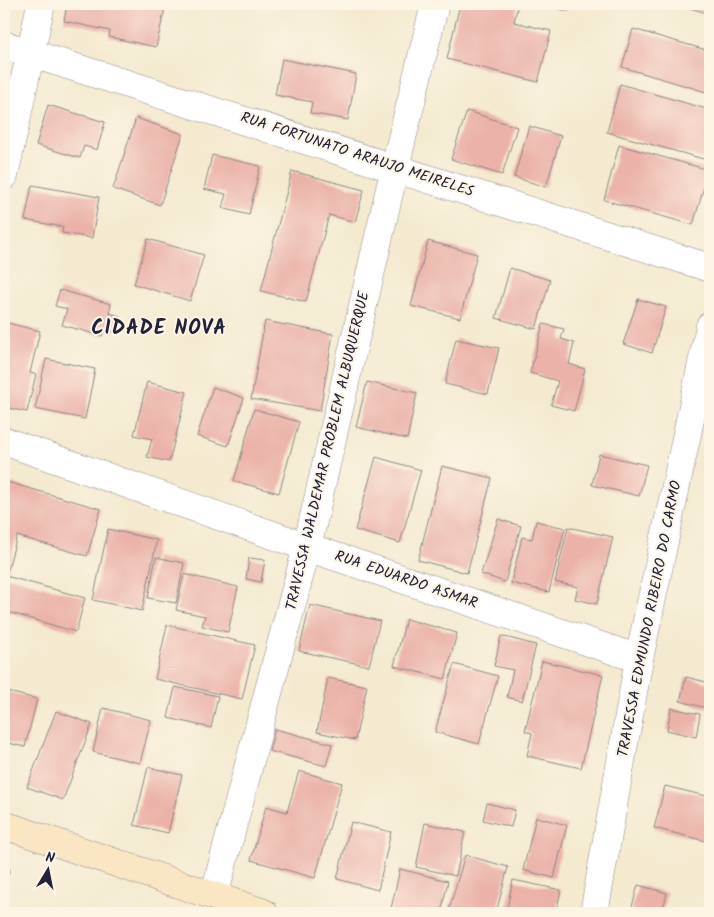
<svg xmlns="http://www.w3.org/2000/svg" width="714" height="917" viewBox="0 0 714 917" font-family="Kalam,sans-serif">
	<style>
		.building { fill: #ebb2a9 }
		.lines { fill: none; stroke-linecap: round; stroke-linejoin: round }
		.street-casing { stroke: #8b8686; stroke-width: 29 }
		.secondary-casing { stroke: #8b8686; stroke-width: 29 }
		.street { stroke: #fff; stroke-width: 28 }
		.secondary { stroke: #fbe6c4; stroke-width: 28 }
		.labels { text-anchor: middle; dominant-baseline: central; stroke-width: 4; stroke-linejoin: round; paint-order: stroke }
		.street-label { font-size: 15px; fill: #22223b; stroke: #fcf5e5 }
		.district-label { font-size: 20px; font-weight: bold; letter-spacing: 1px; fill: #22223b; stroke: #fcf5e5 }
	</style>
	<rect width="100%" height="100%" fill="#fcf5e5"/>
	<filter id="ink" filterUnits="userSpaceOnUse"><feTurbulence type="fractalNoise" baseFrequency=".02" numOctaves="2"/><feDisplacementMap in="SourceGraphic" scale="10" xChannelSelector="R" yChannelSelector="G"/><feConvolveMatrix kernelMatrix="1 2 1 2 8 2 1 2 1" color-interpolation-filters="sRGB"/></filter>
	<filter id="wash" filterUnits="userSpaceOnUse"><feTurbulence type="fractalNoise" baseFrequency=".0096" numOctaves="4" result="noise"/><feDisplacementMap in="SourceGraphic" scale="20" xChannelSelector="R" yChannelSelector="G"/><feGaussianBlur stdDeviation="1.12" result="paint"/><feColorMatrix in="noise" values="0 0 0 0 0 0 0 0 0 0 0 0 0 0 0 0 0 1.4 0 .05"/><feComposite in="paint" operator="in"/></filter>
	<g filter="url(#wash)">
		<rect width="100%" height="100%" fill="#f4ead0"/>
		<g id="blocks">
			<g class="building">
				<path d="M67,4H166L156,47L109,37L110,31L64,21Z"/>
				<path d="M460,4H518L514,22L551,31L538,82L447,59Z"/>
				<path d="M542,4H568L567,11Z"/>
				<path d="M676,4H710V14Z"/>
				<path d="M633,29L710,51V93L622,67Z"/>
				<path d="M282,59L356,74L348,120L310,113L312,102L275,95Z"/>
				<path d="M620,84L710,110V148L707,160L607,132Z"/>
				<path d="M48,105L105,122L97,150L84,146L80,158L36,145Z"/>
				<path d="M467,111L517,127L502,175L451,159Z"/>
				<path d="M136,118L183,134L160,205L113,189Z"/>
				<path d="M529,126L561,136L546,187L514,177Z"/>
				<path d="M619,145L709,170L693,225L604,200Z"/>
				<path d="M212,155L260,166L249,215L222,208L226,194L204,189Z"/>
				<path d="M292,171L364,190L355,222L329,215L306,302L261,291Z"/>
				<path d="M32,185L99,197L92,238L62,233L63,227L25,220Z"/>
				<path d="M148,239L204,255L190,301L134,284Z"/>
				<path d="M428,241L477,254L460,318L411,306Z"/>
				<path d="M510,268L550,280L536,329L496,318Z"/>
				<path d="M60,290L111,304L109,313L120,316L115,332L104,329L102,336L62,325L67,309L55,306Z"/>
				<path d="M638,299L666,307L652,353L623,344Z"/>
				<path d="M265,321L333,334L320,411L251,399Z"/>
				<path d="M4,322L40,331L30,373L36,374L27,412L4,407Z"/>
				<path d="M543,324L564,329L561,339L574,343L569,364L585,369L574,411L551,405L558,381L530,373Z"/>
				<path d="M456,339L499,348L488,394L445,384Z"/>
				<path d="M46,359L95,369L85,419L35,409Z"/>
				<path d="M147,382L187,392L169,462L147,457L152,439L134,435Z"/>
				<path d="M367,382L417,393L407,439L356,427Z"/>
				<path d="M213,387L244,398L228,446L197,436Z"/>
				<path d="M254,409L299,422L279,493L234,481Z"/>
				<path d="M599,454L647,465L639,496L592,485Z"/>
				<path d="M376,457L421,470L400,543L355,530Z"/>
				<path d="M442,466L492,478L467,573L418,560Z"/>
				<path d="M4,481L101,509L87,556L17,536L6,576L85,598L76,632L4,611Z"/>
				<path d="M498,519L521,526L505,582L481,574Z"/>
				<path d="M536,521L565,528L549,592L511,583L522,537L532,539Z"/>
				<path d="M568,527L613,537L597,604L575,599L578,587L555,582Z"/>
				<path d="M108,529L157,540L142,611L93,600Z"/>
				<path d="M156,557L184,563L176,603L148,598Z"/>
				<path d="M249,558L265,560L261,582L246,579Z"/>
				<path d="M184,574L238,587L228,632L202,626L205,616L176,610Z"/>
				<path d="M310,605L380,621L369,666L299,651Z"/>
				<path d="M406,619L457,633L445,679L394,666Z"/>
				<path d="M167,625L255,645L242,699L155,679Z"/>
				<path d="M501,636L536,645L522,701L507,697L513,670L494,666Z"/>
				<path d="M542,661L603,675L581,768L527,756L532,733L525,731Z"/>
				<path d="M454,664L498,676L479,744L435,732Z"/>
				<path d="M686,677L710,683V709L680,701Z"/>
				<path d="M328,678L367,686L355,740L317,732Z"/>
				<path d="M175,687L218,696L211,728L168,718Z"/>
				<path d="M4,691L37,699L25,747L4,742Z"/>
				<path d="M103,708L151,720L140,763L93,752Z"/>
				<path d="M671,708L700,714L696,737L667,730Z"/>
				<path d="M56,711L92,724L63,800L27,787Z"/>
				<path d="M275,729L332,744L326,766L269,751Z"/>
				<path d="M148,767L182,775L168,833L134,825Z"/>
				<path d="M299,771L342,783L315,878L251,860L266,806L287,812Z"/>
				<path d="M665,786L710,797V842L654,828Z"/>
				<path d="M487,803L515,810L511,827L483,820Z"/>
				<path d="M536,817L567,825L554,878L523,870Z"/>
				<path d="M351,822L391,832L378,890L337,879Z"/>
				<path d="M425,823L465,832L456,876L416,867Z"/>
				<path d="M465,855L508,867L496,913H448Z"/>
				<path d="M4,867L10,869L4,886Z"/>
				<path d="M400,869L448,881L441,913H390Z"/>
				<path d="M513,880L561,890L556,913H506Z"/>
				<path d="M638,885L667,893L662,913H643L631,910Z"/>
			</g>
		</g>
	</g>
	<g filter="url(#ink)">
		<use href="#blocks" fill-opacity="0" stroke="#8b8686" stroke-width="1"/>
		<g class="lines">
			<g class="street-casing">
				<g id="street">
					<path d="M4,45L710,268"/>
					<path d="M4,176L41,4"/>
					<path d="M4,441L307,547L639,659"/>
					<path d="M214,896L307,547L395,167L435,4"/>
					<path d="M594,913L639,659L710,326"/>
				</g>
			</g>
			<g class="secondary-casing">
				<path id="secondary" d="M4,825L264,913"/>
			</g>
			<use href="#street" class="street"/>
			<use href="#secondary" class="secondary"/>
		</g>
	</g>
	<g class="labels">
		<g class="street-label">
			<text transform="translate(357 155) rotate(18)">RUA FORTUNATO ARAUJO MEIRELES</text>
			<text transform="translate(328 451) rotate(-77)">TRAVESSA WALDEMAR PROBLEM ALBUQUERQUE</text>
			<text transform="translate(406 580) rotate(19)">RUA EDUARDO ASMAR</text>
			<text transform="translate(650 619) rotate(-79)">TRAVESSA EDMUNDO RIBEIRO DO CARMO</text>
		</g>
		<g class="district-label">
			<text x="159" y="329">CIDADE NOVA</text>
		</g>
	</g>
	<rect width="714" height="917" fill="none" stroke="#fcf5e5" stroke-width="20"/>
	<g transform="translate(48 870) rotate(10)" stroke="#fcf5e5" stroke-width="4" paint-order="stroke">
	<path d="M0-4L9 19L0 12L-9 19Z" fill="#22223b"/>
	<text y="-8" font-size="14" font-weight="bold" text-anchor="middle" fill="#22223b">N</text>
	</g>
</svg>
